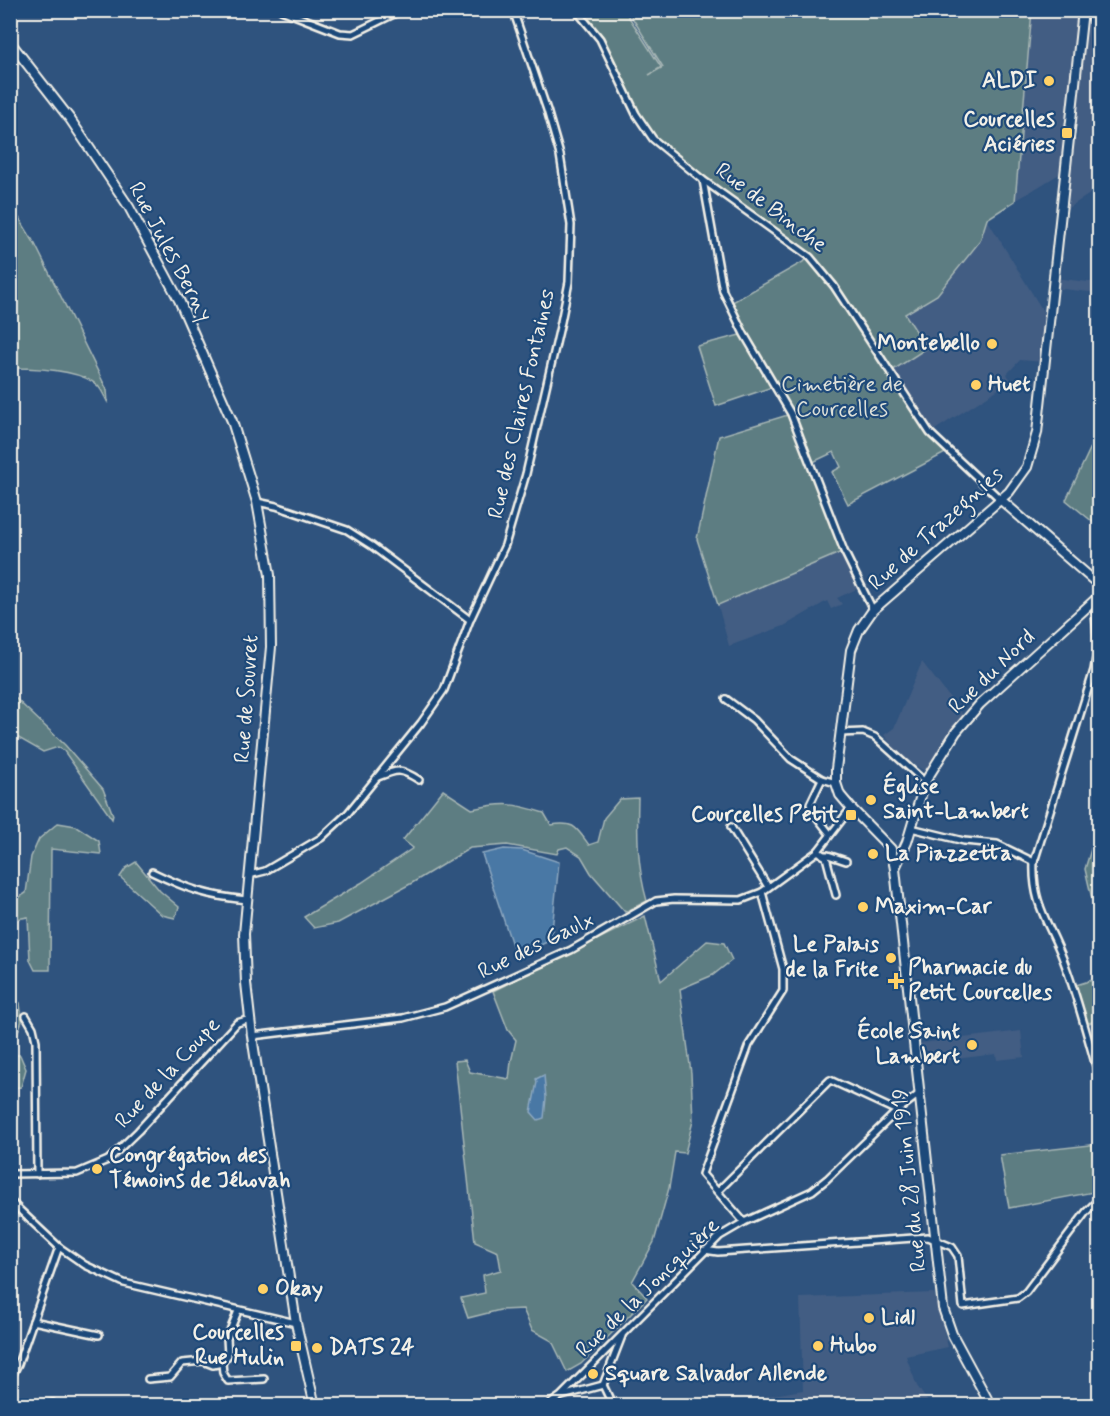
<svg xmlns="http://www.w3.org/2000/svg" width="1110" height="1416" viewBox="0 0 1110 1416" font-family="Mynerve,sans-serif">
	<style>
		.built { fill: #425d83; fill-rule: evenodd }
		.green { fill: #5d7d82; stroke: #a8b7b5; stroke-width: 1.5 }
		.water { fill: #4978a5; stroke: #8da8c0; stroke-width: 1.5 }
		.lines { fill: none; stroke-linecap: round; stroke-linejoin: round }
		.street-casing { stroke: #f4f1e8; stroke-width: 10 }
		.secondary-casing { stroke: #f4f1e8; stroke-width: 12 }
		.street { stroke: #1f4a7a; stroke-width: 5 }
		.secondary { stroke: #1f4a7a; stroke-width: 8 }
		.poi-dot { fill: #ffd166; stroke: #1f4a7a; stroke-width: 2 }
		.labels { text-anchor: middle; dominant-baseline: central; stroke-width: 4.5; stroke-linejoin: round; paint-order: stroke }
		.poi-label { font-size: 22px; font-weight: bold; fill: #f4f1e8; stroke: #1f4a7a; text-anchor: start }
		.street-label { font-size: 22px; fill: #f4f1e8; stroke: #1f4a7a }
		.park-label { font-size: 22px; fill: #dde0d9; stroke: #1f4a7a }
	</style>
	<rect width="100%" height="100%" fill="#2f537e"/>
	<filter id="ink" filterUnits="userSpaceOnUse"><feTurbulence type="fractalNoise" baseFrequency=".0167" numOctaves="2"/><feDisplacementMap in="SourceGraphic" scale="12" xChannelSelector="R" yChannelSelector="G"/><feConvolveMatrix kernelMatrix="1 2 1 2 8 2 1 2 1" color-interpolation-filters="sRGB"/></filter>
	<g filter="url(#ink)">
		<g class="built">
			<path d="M1032,11H1099V188L1068,208H1062L1066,170L1015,201ZM1080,88L1074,125L1078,127L1077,139H1070L1075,91Z"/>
			<path d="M987,219L1049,321L1044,362L1020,360L1007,374L1011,381L930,433L889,372L927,348L905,315L937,295L980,241Z"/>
			<path d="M1054,278L1088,282L1099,281V293L1053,288Z"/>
			<path d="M844,551L861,587L837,598L842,604L831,609L827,601L784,626L729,646L718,605Z"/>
			<path d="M922,662L964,716L927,773L901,756L884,735L894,728Z"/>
			<path d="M1021,1031L1024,1057L997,1060L996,1054L923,1063L921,1043Z"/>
			<path d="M934,1293L948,1347L906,1356L917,1386L930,1405H770L767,1396L803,1390L800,1298Z"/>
		</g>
		<g class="green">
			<path d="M583,11H625L661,67L649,75L663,67L628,11H1032L1015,201L987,219L980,241L937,295L905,314L927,348L890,372L930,433L949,451L848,504L832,472L841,467L834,452L811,463L844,551L718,605L697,539L719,436L791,414L775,386L716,406L697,346L744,334L729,304L810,258L703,180L648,133L624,87L627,86L602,35Z"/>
			<path d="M10,203L35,244L107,390L108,403C105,398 102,390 98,386C81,369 33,368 11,368Z"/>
			<path d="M1099,419V527L1066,500L1091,447Z"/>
			<path d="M11,694L65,745L103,789L113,815L112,819L64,751L58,747L43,752L17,737L11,748Z"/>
			<path d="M443,790L472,809C505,802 513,803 544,813L551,825C574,821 576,827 589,845L598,842L604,818L620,799L638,798C637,832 637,867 647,901L625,912L591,873L581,856L567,847L559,849L557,854L507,845L470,848L412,883L338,923L314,928L304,917L361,883L413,848L403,840Z"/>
			<path d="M58,823L76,826L99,841L101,854L51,849L50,970H35L30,960L28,917L11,920V899L15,900L26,893L31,857L39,839Z"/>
			<path d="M1099,823V929L1085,869Z"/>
			<path d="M136,862L160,891L179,907L175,918L162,915L120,877L126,868Z"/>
			<path d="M645,916L661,981L707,941L724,943L732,960L713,975L680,989L691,1073L693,1121L685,1153L675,1152L669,1188L654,1242L632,1282L647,1298L581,1364L567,1372L552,1341L532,1330L523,1309L500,1310L468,1318L461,1298L485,1293L483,1275L501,1270L498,1252L475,1242L455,1061L465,1060L470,1072L509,1079L511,1062L516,1040L508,1030L493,991Z"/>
			<path d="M1099,978V1019L1087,1024L1076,985Z"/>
			<path d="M11,998L20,1003L22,1021L11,1049Z"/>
			<path d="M10,1055H20L26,1069L21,1087L11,1088Z"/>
			<path d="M1099,1144V1191L1009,1208L1000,1155Z"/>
		</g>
		<g class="water">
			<path d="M504,849L522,850L559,862L551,940L516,957L482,854Z"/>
			<path d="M544,1075L546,1098L544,1118L538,1120L531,1112L537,1082L536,1079Z"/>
		</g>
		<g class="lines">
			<g class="street-casing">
				<g id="street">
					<path d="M281,10L340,33L353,34L402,10"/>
					<path d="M576,10L600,39L636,114L653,139L703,180L810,257L834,286L930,433L1001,500"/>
					<path d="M703,180L723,291L744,334L791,414L844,551L873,610"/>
					<path d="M257,502L276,506L347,530L372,546L470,620"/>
					<path d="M1100,605L1095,613L1098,646L1094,670L1034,862C1032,905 1049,922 1063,959C1078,998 1088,1040 1100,1080"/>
					<path d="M726,699L754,720L791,759L822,779L836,783"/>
					<path d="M840,733L863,732L875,737L925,782"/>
					<path d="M378,777C398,769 400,768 419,780"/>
					<path d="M822,779L810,804L816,816L830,834"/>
					<path d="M731,827L768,887"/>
					<path d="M911,828L964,841L997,844L1034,862"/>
					<path d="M818,851L826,857L836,895"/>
					<path d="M823,855H828L846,861"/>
					<path d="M152,872C187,889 207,896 247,900"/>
					<path d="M249,875L265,871L321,838L348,813L421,723L444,690L470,620L505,545L526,474L561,322L569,282L571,225L560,155L547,110L513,10"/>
					<path d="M26,1016L33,1028L36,1041L37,1174"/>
					<path d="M252,1036L403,1018L445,1007L571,950L656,901L674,899L741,900L762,892L818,851L851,808"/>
					<path d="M10,1174L77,1173L108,1160L138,1131L237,1023L250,1019"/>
					<path d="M718,1191L830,1080L897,1111"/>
					<path d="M10,1201L59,1247L85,1265L124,1283L296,1323"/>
					<path d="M744,1222L702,1174L749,1045L783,991V969L762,892"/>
					<path d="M704,1250L718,1252L928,1237L952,1247L958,1256L963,1306L1018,1298L1026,1292L1086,1212L1100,1198"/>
					<path d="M33,1321L99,1335"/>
					<path d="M222,1363L223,1373L228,1381L264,1379"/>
					<path d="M148,1379L170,1377L182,1363L203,1361L213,1365L222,1363L228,1355L227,1338L238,1311"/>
					<path d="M10,1380L18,1364L59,1247"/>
					<path d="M603,1385L622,1336"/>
					<path d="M603,1385L613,1406"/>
					<path d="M562,1396L603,1385"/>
					<path d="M36,1406L53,1403"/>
					<path d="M547,1406L561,1396L720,1236L744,1222L812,1191L827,1179L897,1111L919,1094"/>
				</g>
			</g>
			<g class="secondary-casing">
				<g id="secondary">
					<path d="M10,42L70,119L129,207L179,300L232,421L257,502L270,575L271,647L244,934L246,983L252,1036L296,1323L315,1406"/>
					<path d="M1001,500L1099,585"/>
					<path d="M895,868L907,842L925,782L956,732L980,704L1096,599"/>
					<path d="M991,1406L952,1334L943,1308L895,869L891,849L851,808L840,795L836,783V769L851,650L859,630L873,610L1009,492L1027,467L1037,433L1083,10"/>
				</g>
			</g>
			<use href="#street" class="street"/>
			<use href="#secondary" class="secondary"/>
		</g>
	</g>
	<g class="poi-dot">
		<circle cx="1049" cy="81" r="6"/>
		<rect x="1061" y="127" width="12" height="12" rx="3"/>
		<circle cx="992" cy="344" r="6"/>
		<circle cx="976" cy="385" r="6"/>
		<circle cx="871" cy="800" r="6"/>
		<rect x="845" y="809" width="12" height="12" rx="3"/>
		<circle cx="873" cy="854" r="6"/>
		<circle cx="863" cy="907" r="6"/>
		<circle cx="891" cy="958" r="6"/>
		<path d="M893 972h6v6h6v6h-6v6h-6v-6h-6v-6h6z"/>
		<circle cx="972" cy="1045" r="6"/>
		<circle cx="97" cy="1169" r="6"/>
		<circle cx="263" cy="1289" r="6"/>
		<circle cx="869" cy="1318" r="6"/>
		<rect x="290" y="1340" width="12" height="12" rx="3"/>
		<circle cx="818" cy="1346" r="6"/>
		<circle cx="317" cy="1348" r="6"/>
		<circle cx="593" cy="1374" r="6"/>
	</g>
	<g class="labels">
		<g class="poi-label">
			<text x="1037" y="81" text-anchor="end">ALDI</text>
			<text x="1055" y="120" text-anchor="end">Courcelles<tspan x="1055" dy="25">Aciéries</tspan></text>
			<text x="980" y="344" text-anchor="end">Montebello</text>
			<text x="988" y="385">Huet</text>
			<text x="883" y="787">Église<tspan x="883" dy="25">Saint-Lambert</tspan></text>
			<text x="839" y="815" text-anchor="end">Courcelles Petit</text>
			<text x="885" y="854">La Piazzetta</text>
			<text x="875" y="907">Maxim-Car</text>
			<text x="879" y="945" text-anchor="end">Le Palais<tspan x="879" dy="25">de la Frite</tspan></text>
			<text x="908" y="968">Pharmacie du<tspan x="908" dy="25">Petit Courcelles</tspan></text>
			<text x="960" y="1032" text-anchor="end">École Saint<tspan x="960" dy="25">Lambert</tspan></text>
			<text x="109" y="1156">Congrégation des<tspan x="109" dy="25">Témoins de Jéhovah</tspan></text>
			<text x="275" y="1289">Okay</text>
			<text x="881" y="1318">Lidl</text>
			<text x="284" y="1333" text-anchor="end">Courcelles<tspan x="284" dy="25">Rue Hulin</tspan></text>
			<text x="830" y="1346">Hubo</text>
			<text x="329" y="1348">DATS 24</text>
			<text x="605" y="1374">Square Salvador Allende</text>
		</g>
		<g class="street-label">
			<text transform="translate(771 208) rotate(37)">Rue de Binche</text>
			<text transform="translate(170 252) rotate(62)">Rue Jules Berny</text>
			<text transform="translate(522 404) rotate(-77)">Rue des Claires Fontaines</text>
			<text transform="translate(936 529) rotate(-42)">Rue de Trazegnies</text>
			<text transform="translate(992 672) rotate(-44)">Rue du Nord</text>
			<text transform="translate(247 699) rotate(-86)">Rue de Souvret</text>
			<text transform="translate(536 946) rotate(-26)">Rue des Gaulx</text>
			<text transform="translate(168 1073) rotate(-47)">Rue de la Coupe</text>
			<text transform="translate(910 1180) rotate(-96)">Rue du 28 Juin 1919</text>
			<text transform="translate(648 1288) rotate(-44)">Rue de la Joncquière</text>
		</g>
		<g class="park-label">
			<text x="842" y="385">Cimetière de<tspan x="842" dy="25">Courcelles</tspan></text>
		</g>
	</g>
	<rect width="1110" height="1416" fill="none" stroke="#1f4a7a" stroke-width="36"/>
	<rect x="18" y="18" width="1074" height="1380" fill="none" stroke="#f4f1e8" stroke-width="2" filter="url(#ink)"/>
</svg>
